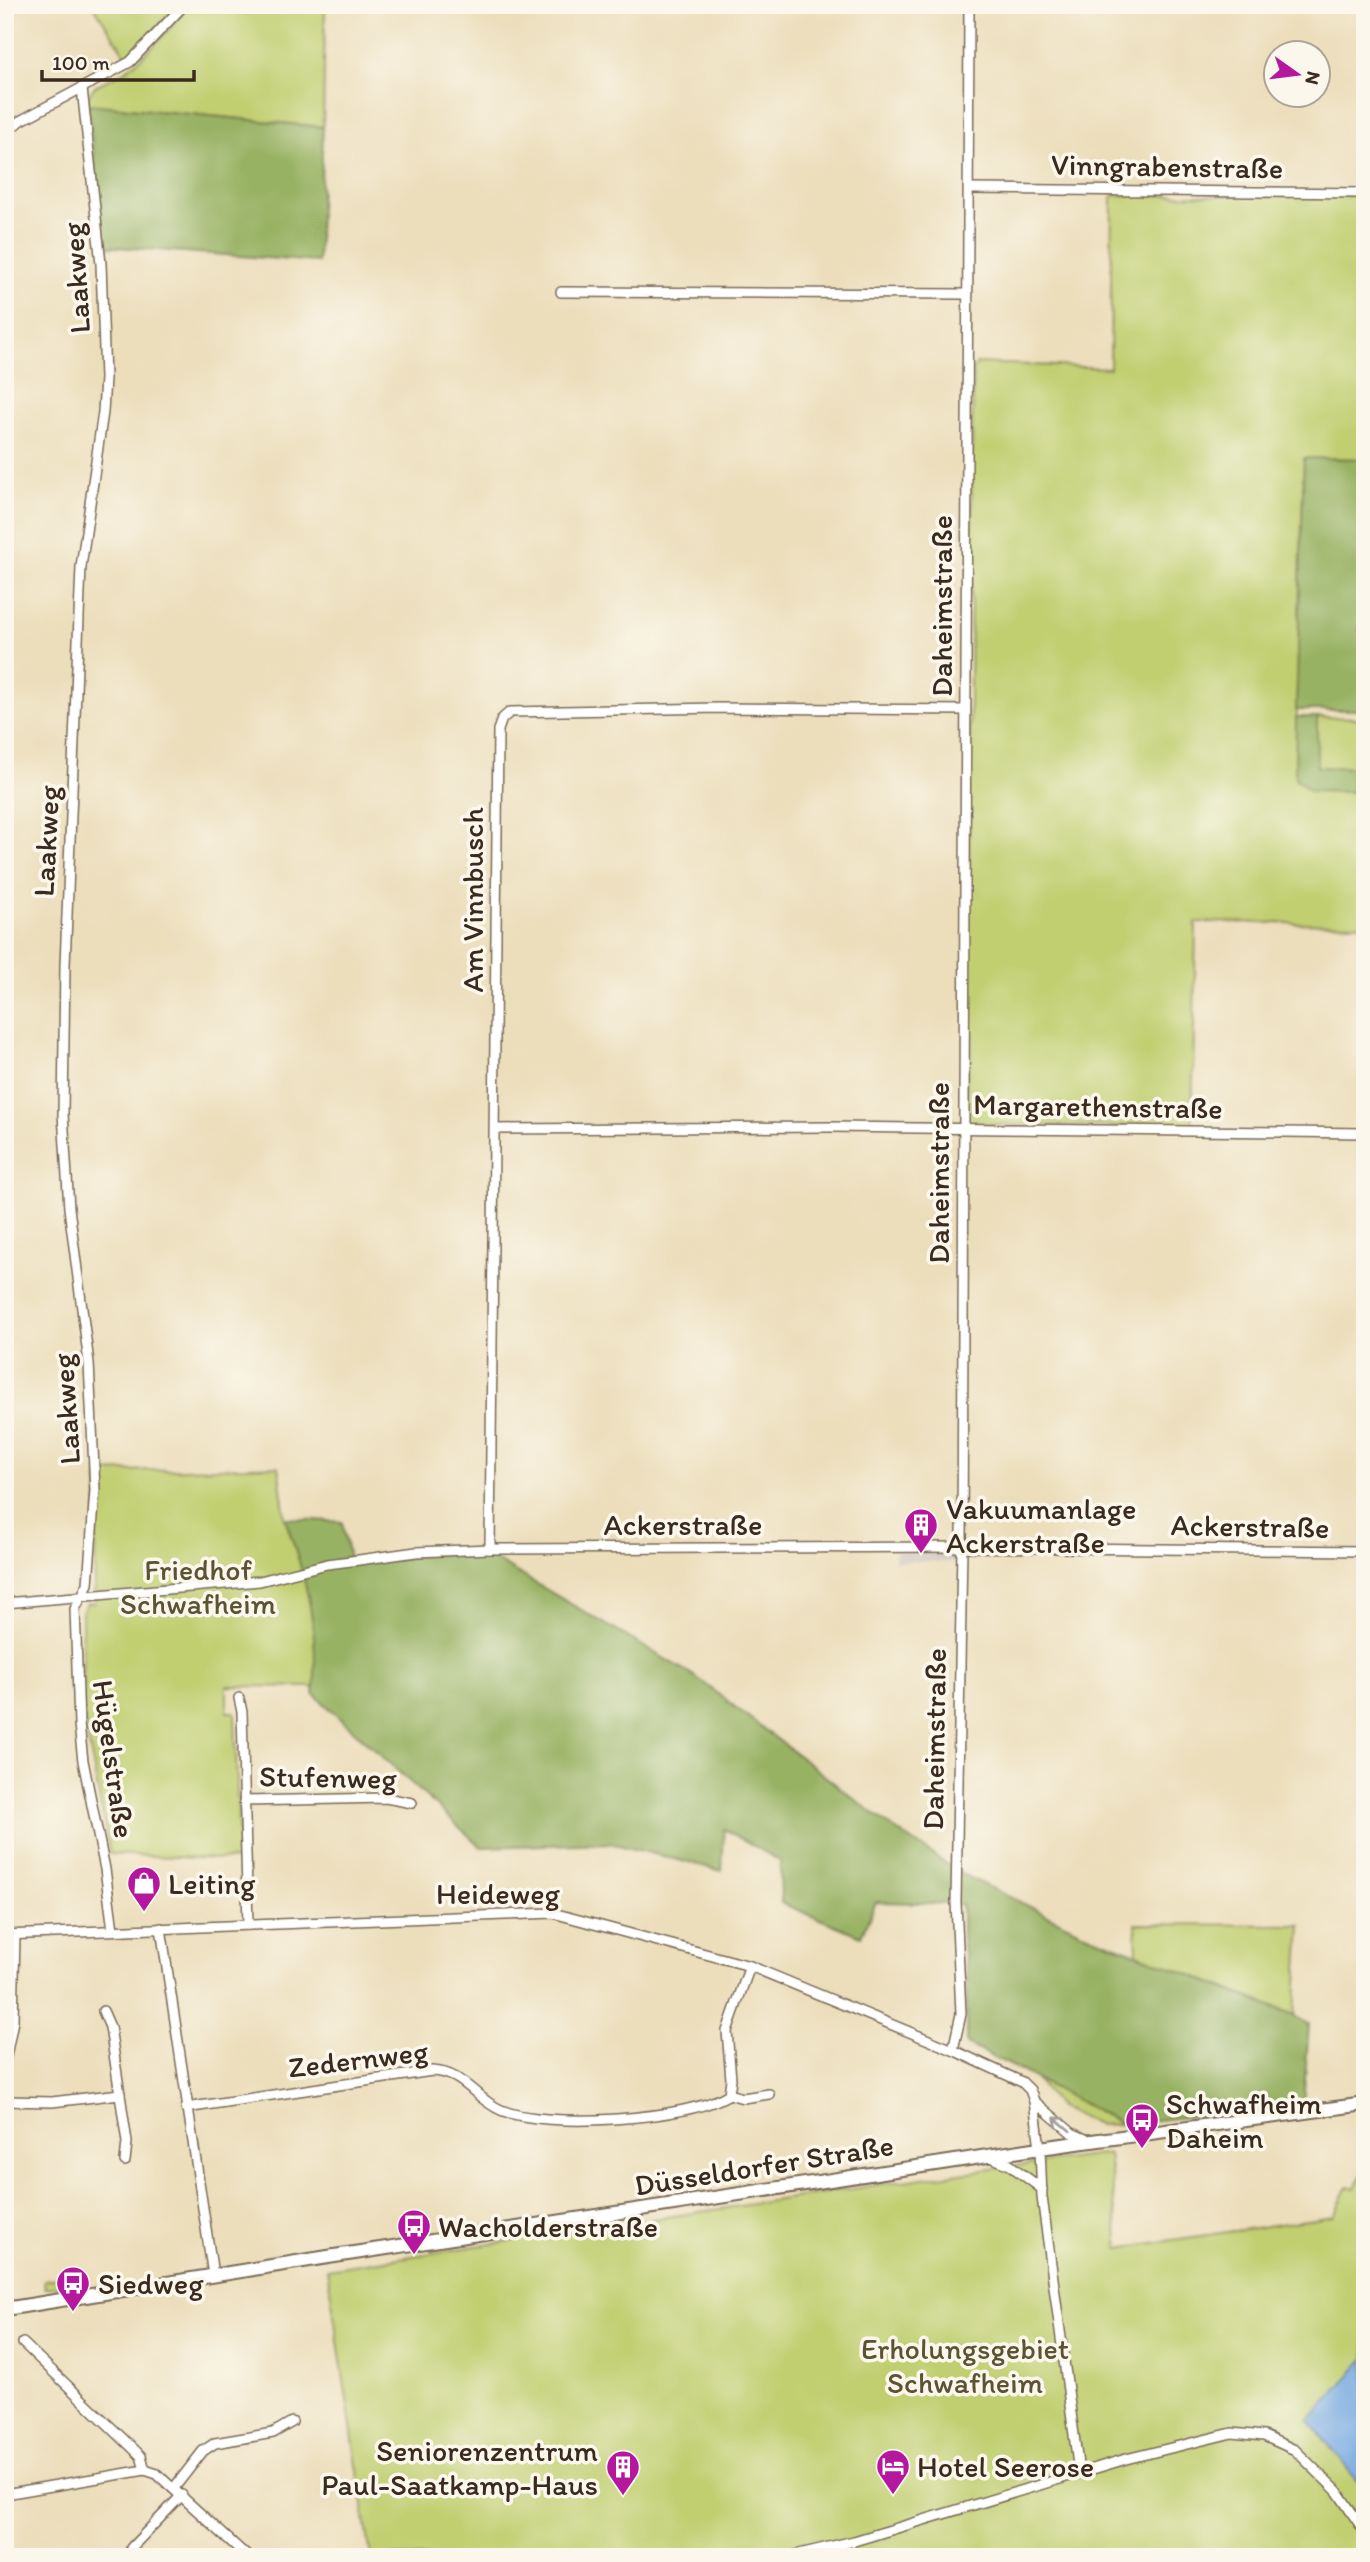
<svg xmlns="http://www.w3.org/2000/svg" width="1370" height="2562" viewBox="0 0 1370 2562" font-family="Itim,sans-serif">
	<style>
		.industrial { fill: #ccc2b9 }
		.green { fill: #c1cf71; stroke: #7e7c48; stroke-width: 2 }
		.forest { fill: #98b263; stroke: #6a6e40; stroke-width: 2 }
		.water { fill: #75a9e2; stroke: #586a80; stroke-width: 2 }
		.lines { fill: none; stroke-linecap: round; stroke-linejoin: round }
		.street-casing { stroke: #796955; stroke-width: 12 }
		.secondary-casing { stroke: #796955; stroke-width: 16 }
		.street { stroke: #fff; stroke-width: 9 }
		.secondary { stroke: #fff; stroke-width: 12 }
		.oneway { stroke: #a79f9a }
		.labels { text-anchor: middle; dominant-baseline: central; stroke-width: 7; stroke-linejoin: round; paint-order: stroke }
		.street-label { font-size: 30px; fill: #3b2a1e; stroke: #fbf7ec }
		.poi-label { font-size: 30px; fill: #3b2a1e; stroke: #fbf7ec; text-anchor: start }
		.park-label { font-size: 30px; fill: #5c5333; stroke: #fbf7ec }
	</style>
	<rect width="100%" height="100%" fill="#fbf7ec"/>
	<filter id="ink" filterUnits="userSpaceOnUse"><feTurbulence type="fractalNoise" baseFrequency=".0143" numOctaves="2"/><feDisplacementMap in="SourceGraphic" scale="14" xChannelSelector="R" yChannelSelector="G"/><feConvolveMatrix kernelMatrix="1 2 1 2 8 2 1 2 1" color-interpolation-filters="sRGB"/></filter>
	<filter id="wash" filterUnits="userSpaceOnUse"><feTurbulence type="fractalNoise" baseFrequency=".00686" numOctaves="4" result="noise"/><feDisplacementMap in="SourceGraphic" scale="28" xChannelSelector="R" yChannelSelector="G"/><feGaussianBlur stdDeviation="1.57" result="paint"/><feColorMatrix in="noise" values="0 0 0 0 0 0 0 0 0 0 0 0 0 0 0 0 0 1.4 0 .05"/><feComposite in="paint" operator="in"/></filter>
	<g filter="url(#wash)">
		<rect width="100%" height="100%" fill="#ecdebb"/>
		<path class="industrial" d="M895,1551L957,1552V1562L895,1561Z"/>
		<g class="green">
			<path d="M93,5H167L171,12L128,59Z"/>
			<path d="M190,5H325L323,127L88,104C86,83 110,81 125,71C150,52 169,29 190,5Z"/>
			<path d="M1112,195L1365,196V459L1304,458L1295,777L1310,791L1365,792V924L1196,922L1192,1128L969,1124L966,1116L973,370L977,363L1110,368Z"/>
			<path d="M1317,717L1365,718V768L1316,767Z"/>
			<path d="M278,1466L285,1518L305,1576L315,1625V1687L314,1694V1687L227,1686V1712H235L239,1860L110,1854L83,1713L82,1612L87,1603H94L98,1472Z"/>
			<path d="M1136,1924L1301,1925L1295,2015L1137,1954Z"/>
			<path d="M1036,2079L1122,2124L1100,2125L1059,2107Z"/>
			<path d="M1109,2154L1119,2248L1334,2216L1348,2186L1355,2188L1365,2168V2557H371L327,2269L929,2177Z"/>
			<path d="M71,2276L72,2284L45,2288L44,2280Z"/>
		</g>
		<g class="forest">
			<path d="M88,104L323,127L318,262L104,246Z"/>
			<path d="M1304,458L1365,459V614L1359,628L1365,651V710H1296Z"/>
			<path d="M1296,717H1317V767L1365,768V792L1310,791L1295,778Z"/>
			<path d="M285,1518L342,1522L350,1565L418,1556L482,1552L696,1677L886,1823L960,1873L1086,1934L1294,2016L1309,2024L1303,2104L1122,2124L1018,2069L966,2044L967,1975L962,1938V1904L876,1902L861,1936L781,1903L780,1861L724,1829L722,1871L610,1843L481,1847L314,1694C319,1626 307,1582 285,1518Z"/>
		</g>
		<path class="water" d="M1365,2359V2491L1309,2420Z"/>
	</g>
	<g filter="url(#ink)">
		<g class="lines">
			<g class="street-casing">
				<g id="street">
					<path d="M82,88L101,264L105,378L103,412L81,567L65,965L63,1114L69,1208L89,1363L95,1490L88,1584L75,1609L79,1724L83,1761L105,1869L113,1930"/>
					<path d="M5,132L20,121L130,62L184,5"/>
					<path d="M969,189L1365,193"/>
					<path d="M561,292L967,294"/>
					<path d="M495,1129L830,1127L1365,1133"/>
					<path d="M490,1549L498,730L502,719L510,712L719,708L965,710"/>
					<path d="M5,1603L260,1581L327,1564L359,1560L416,1552L490,1549L962,1547L1365,1551"/>
					<path d="M239,1698L242,1712L248,1925"/>
					<path d="M244,1801L386,1798L412,1803"/>
					<path d="M161,1928L213,2275"/>
					<path d="M5,1935L553,1913L750,1966L953,2050L1022,2082L1030,2090L1034,2101L1040,2148L1042,2197L1079,2472"/>
					<path d="M103,2011L110,2027L127,2142L125,2161"/>
					<path d="M953,2050L961,2014L956,1902L962,1547L969,5"/>
					<path d="M5,2061L13,2021L15,1935"/>
					<path d="M729,2094L743,2098L769,2094"/>
					<path d="M5,2101L52,2102L120,2094"/>
					<path d="M1034,2101L1072,2133L1090,2141"/>
					<path d="M186,2108L432,2071C464,2072 475,2099 501,2110C545,2129 690,2120 729,2094L731,2079L727,2031L750,1966"/>
					<path d="M991,2157L1010,2165L1042,2189"/>
					<path d="M23,2343L141,2456L145,2470L157,2474L248,2557"/>
					<path d="M174,2488L203,2451L215,2443L273,2433L292,2422"/>
					<path d="M5,2494L145,2470"/>
					<path d="M131,2548L182,2495"/>
					<path d="M787,2557L854,2541L1126,2459L1232,2433L1264,2436L1295,2450L1337,2491L1365,2532"/>
				</g>
			</g>
			<g class="secondary-casing">
				<path id="secondary" d="M5,2309L328,2257L1040,2148L1365,2104"/>
			</g>
			<use href="#street" class="street"/>
			<use href="#secondary" class="secondary"/>
		</g>
		<defs><path id="oneway-shaft" d="M-6 0H5M1.5-3L5.5 0L1.5 3" fill="none" stroke-width="1.6" stroke-linecap="round" stroke-linejoin="round" transform="scale(1.75)"/></defs>
		<use class="oneway" href="#oneway-shaft" transform="translate(1062 2124) rotate(-140)"/>
	</g>
	<defs>
		<g id="building-pin" transform="scale(1.75)"><path d="M0 17L-7.5 6A9.5 9.5 0 1 1 7.5 6Z" fill="#b5179e" stroke="#fbf7ec"/><path d="M-4-6H4V6H1V3H-1V6H-4ZM-2.5-4.3h1.7v1.8h-1.7ZM.8-4.3h1.7v1.8H.8ZM-2.5-1h1.7V.8h-1.7ZM.8-1h1.7V.8H.8Z" fill="#fff"/></g>
		<g id="shop-pin" transform="scale(1.75)"><path d="M0 17L-7.5 6A9.5 9.5 0 1 1 7.5 6Z" fill="#b5179e" stroke="#fbf7ec"/><path d="M-5-2.5h2.3a2.7 3.5 0 0 1 5.4 0H5L5.5 6h-11ZM-1.5-2.5h3a1.5 2.3 0 0 0-3 0Z" fill="#fff"/></g>
		<g id="bus-pin" transform="scale(1.75)"><path d="M0 17L-7.5 6A9.5 9.5 0 1 1 7.5 6Z" fill="#b5179e" stroke="#fbf7ec"/><path d="M-5-6H5V4H4V6H2V4H-2V6H-4V4H-5ZM-3.5-4V0h7V-4ZM-3.5 1.2v1.5H-2V1.2ZM2 1.2v1.5H3.5V1.2Z" fill="#fff"/></g>
		<g id="hotel-pin" transform="scale(1.75)"><path d="M0 17L-7.5 6A9.5 9.5 0 1 1 7.5 6Z" fill="#b5179e" stroke="#fbf7ec"/><path d="M-6-4.5h1.5V1H6V5H4.5V3h-9V5H-6ZM-4 0a1.8 1.8 0 1 1 3.6 0ZM.5 0V-2.5h3Q6-2.5 6 0Z" fill="#fff"/></g>
	</defs>
	<g fill-rule="evenodd">
		<use href="#building-pin" x="921" y="1525"/>
		<use href="#shop-pin" x="144" y="1883"/>
		<use href="#bus-pin" x="1142" y="2120"/>
		<use href="#bus-pin" x="414" y="2226"/>
		<use href="#bus-pin" x="73" y="2283"/>
		<use href="#hotel-pin" x="893" y="2466"/>
		<use href="#building-pin" x="623" y="2467"/>
	</g>
	<g class="labels">
		<g class="street-label">
			<text transform="translate(1167 166) rotate(1)">Vinngrabenstraße</text>
			<text transform="translate(76 278) rotate(-94)">Laakweg</text>
			<text transform="translate(941 606) rotate(-90)">Daheimstraße</text>
			<text transform="translate(46 841) rotate(-87)">Laakweg</text>
			<text transform="translate(472 900) rotate(-90)">Am Vinnbusch</text>
			<text transform="translate(1098 1106) rotate(1)">Margarethenstraße</text>
			<text transform="translate(938 1173) rotate(-90)">Daheimstraße</text>
			<text transform="translate(66 1409) rotate(-94)">Laakweg</text>
			<text x="683" y="1524">Ackerstraße</text>
			<text transform="translate(1250 1526) rotate(1)">Ackerstraße</text>
			<text transform="translate(934 1739) rotate(-89)">Daheimstraße</text>
			<text transform="translate(114 1759) rotate(82)">Hügelstraße</text>
			<text transform="translate(328 1777) rotate(1)">Stufenweg</text>
			<text x="498" y="1893">Heideweg</text>
			<text transform="translate(358 2059) rotate(-7)">Zedernweg</text>
			<text transform="translate(764 2165) rotate(-9)">Düsseldorfer Straße</text>
		</g>
		<g class="poi-label">
			<text x="946" y="1508">Vakuumanlage<tspan x="946" dy="34">Ackerstraße</tspan></text>
			<text x="168" y="1883">Leiting</text>
			<text x="1166" y="2103">Schwafheim<tspan x="1166" dy="34">Daheim</tspan></text>
			<text x="438" y="2226">Wacholderstraße</text>
			<text x="98" y="2283">Siedweg</text>
			<text x="598" y="2450" text-anchor="end">Seniorenzentrum<tspan x="598" dy="34">Paul-Saatkamp-Haus</tspan></text>
			<text x="917" y="2466">Hotel Seerose</text>
		</g>
		<g class="park-label">
			<text x="198" y="1569">Friedhof<tspan x="198" dy="34">Schwafheim</tspan></text>
			<text x="965" y="2348">Erholungsgebiet<tspan x="965" dy="34">Schwafheim</tspan></text>
		</g>
	</g>
	<rect width="1370" height="2562" fill="none" stroke="#fbf7ec" stroke-width="28"/>
	<g transform="translate(1297 74) rotate(104)"><circle r="33" fill="#fbf7ec" stroke="#aea59a" stroke-width="2"/>
	<path d="M0-5L12 26L0 18L-12 26Z" fill="#b5179e"/>
	<text y="-10" font-size="19" font-weight="bold" text-anchor="middle" fill="#3b2a1e">N</text>
	</g>
	<path d="M42 70v10h152v-10" fill="none" stroke="#3b2a1e" stroke-width="3.5"/>
	<text x="52" y="70" font-size="21" fill="#3b2a1e" stroke="#fbf7ec" stroke-width="5" paint-order="stroke">100 m</text>
</svg>
